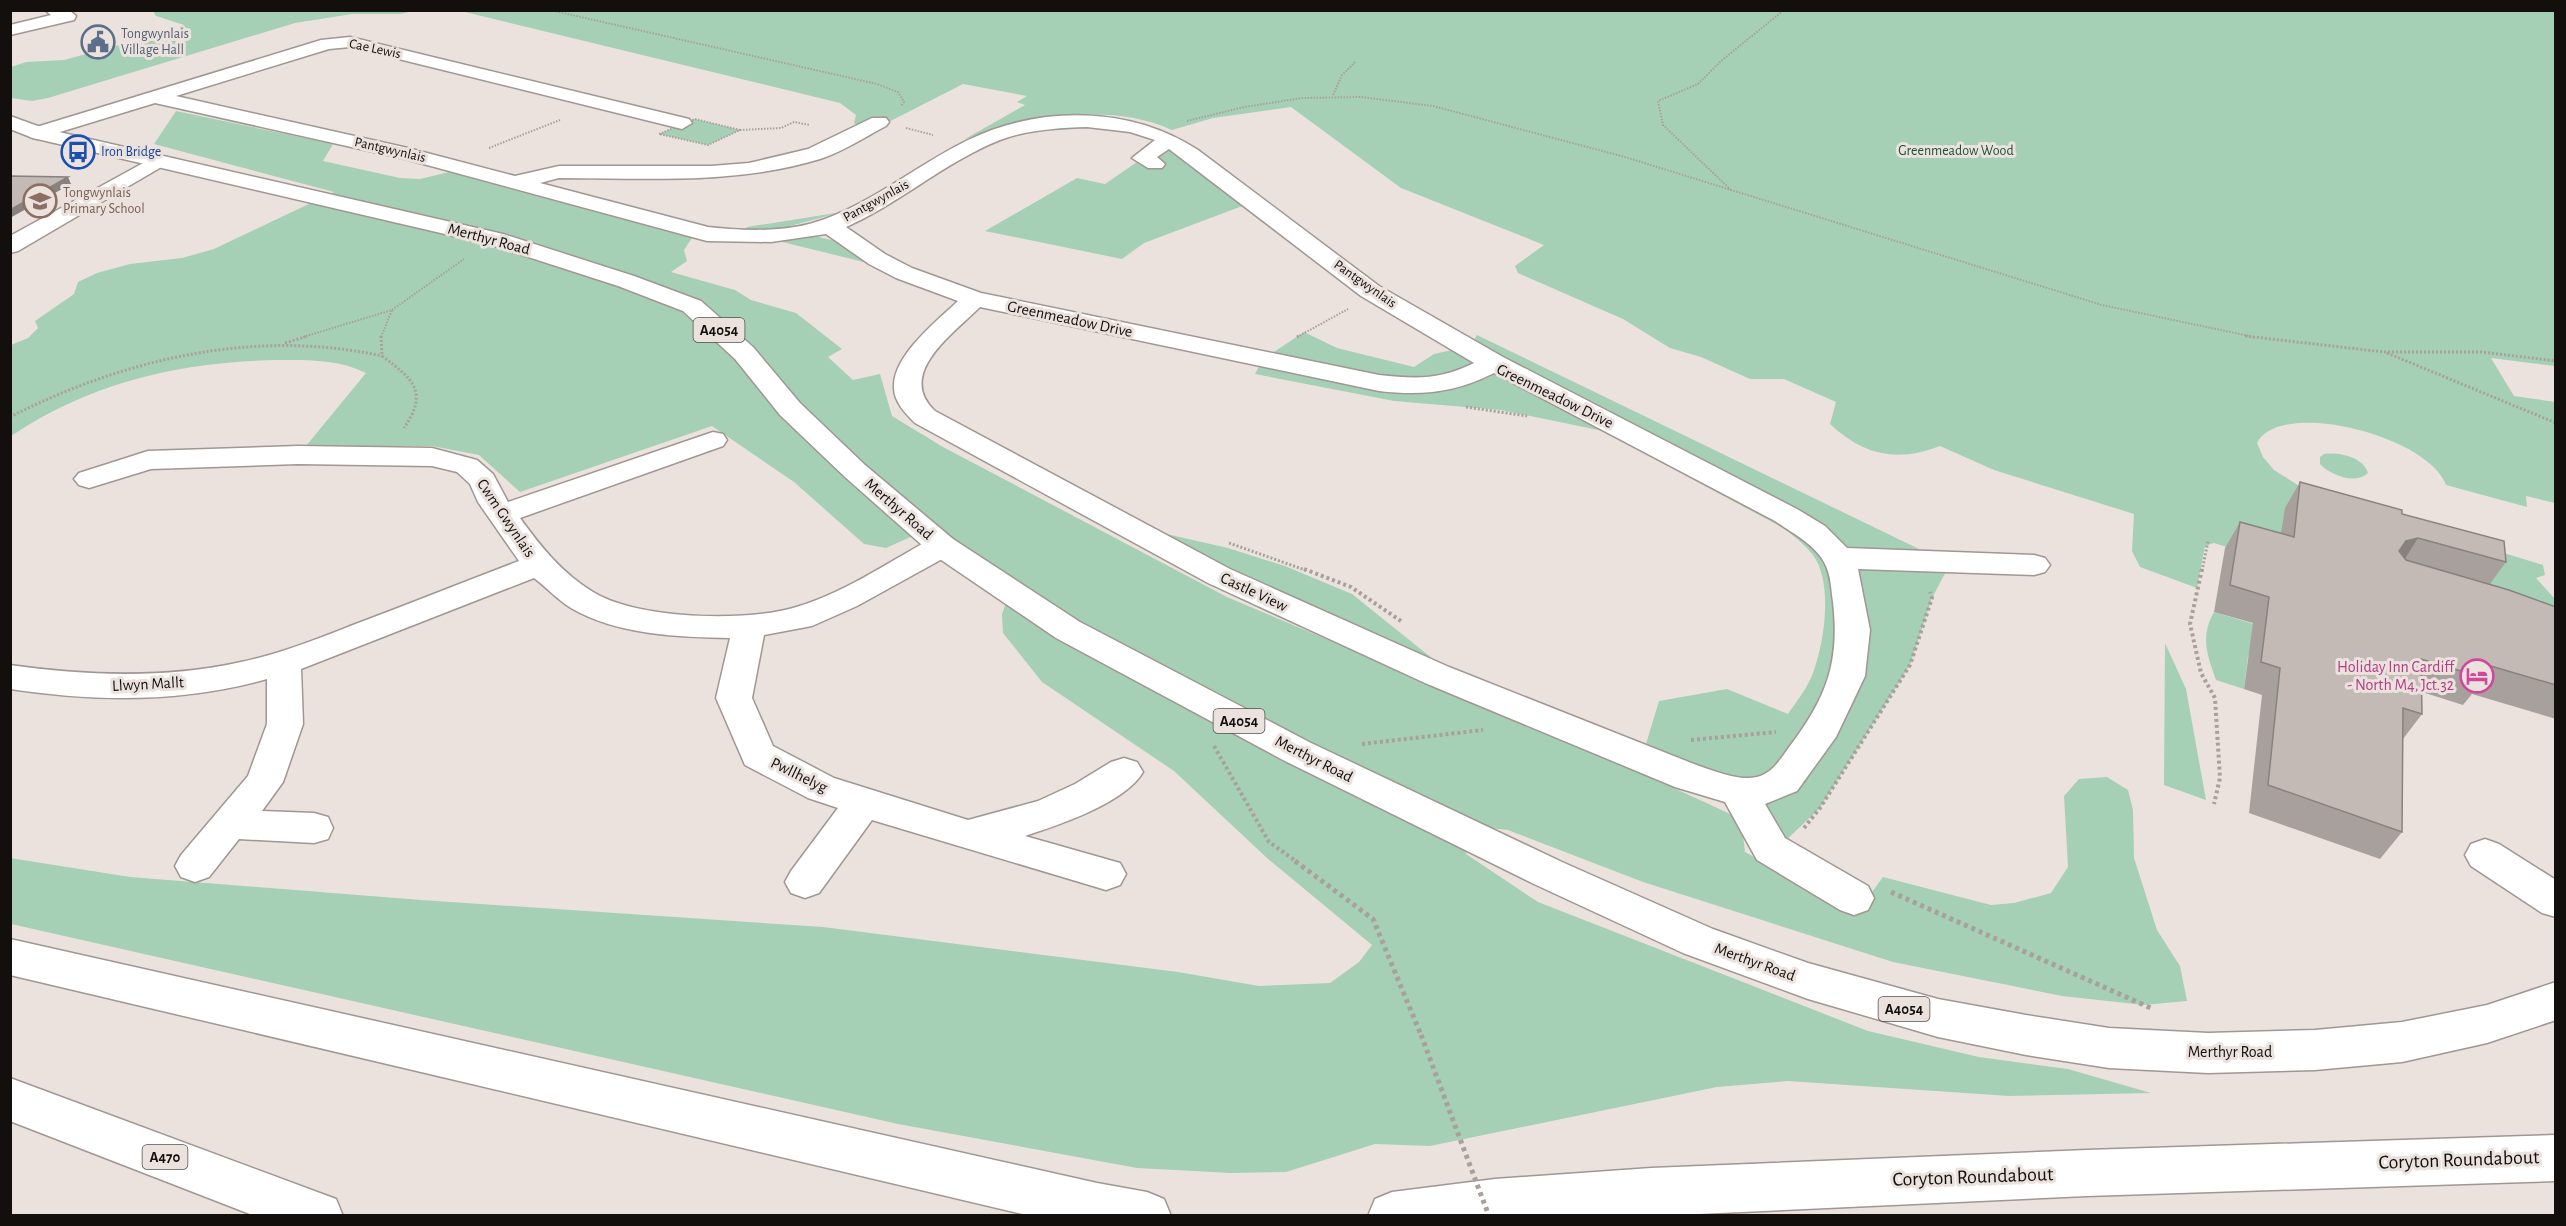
<svg xmlns="http://www.w3.org/2000/svg" width="2566" height="1226" viewBox="0 0 2566 1226" font-family="'Alegreya Sans',sans-serif">
	<style>
		.green { fill: #a5d0b5 }
		.lines { fill: none; stroke-linecap: round; stroke-linejoin: round }
		.minor-casing { stroke: #a09692; stroke-width: 3 }
		.major-casing { stroke: #a09692; stroke-width: 3 }
		.highway-casing { stroke: #a09692; stroke-width: 3 }
		.path-far3 { stroke: #a8a09c; stroke-width: 2; stroke-dasharray: 1.5 1.5; stroke-linecap: butt }
		.path-far2 { stroke: #a8a09c; stroke-width: 3; stroke-dasharray: 2 2; stroke-linecap: butt }
		.path-far1 { stroke: #a8a09c; stroke-width: 4; stroke-dasharray: 3 3; stroke-linecap: butt }
		.path { stroke: #a8a09c; stroke-width: 5; stroke-dasharray: 4 4; stroke-linecap: butt }
		.minor { fill: #fff; fill-rule: evenodd }
		.major { fill: #fff; fill-rule: evenodd }
		.highway { fill: #fff; fill-rule: evenodd }
		.path-bridge { stroke: #a8a09c; stroke-width: 5; stroke-dasharray: 4 4; stroke-linecap: butt }
		.wall { fill: #a8a09c }
		.shaded-wall { fill: #88827f }
		.building { fill: #c3bab5; stroke: #88827f; stroke-width: 1.5 }
		.labels { text-anchor: middle; dominant-baseline: central; stroke-width: 6; stroke-linejoin: round; paint-order: stroke }
		.far-service-label { font-size: 14px; fill: #4e5e75; stroke: #ece2dd; text-anchor: start }
		.far-street-label { font-size: 14px; fill: #120f0d; stroke: #ece2dd }
		.far-park-label { font-size: 14px; fill: #195135; stroke: #ece2dd }
		.far-transit-label { font-size: 14px; fill: #164399; stroke: #ece2dd; text-anchor: start }
		.far-education-label { font-size: 14px; fill: #785e54; stroke: #ece2dd; text-anchor: start }
		.shield { fill: #ece2dd; stroke: #534e4b; stroke-width: 1.5 }
		.shield-label { font-size: 15px; font-weight: bold; fill: #120f0d }
		.street-label { font-size: 16px; fill: #120f0d; stroke: #ece2dd }
		.hotel-label { font-size: 16px; fill: #b23c85; stroke: #ece2dd; text-anchor: end }
		.near-street-label { font-size: 20px; fill: #120f0d; stroke: #ece2dd }
	</style>
	<rect width="100%" height="100%" fill="#ece2dd"/>
	<g class="green">
		<path d="M153,11H414L400,14H352L295,23L48,98L32,101L11,98V67L26,62L64,60L174,30L184,25L156,16Z"/>
		<path d="M461,11H2555V366L2491,358L2514,396L2555,402V503L2526,496L2527,507L2446,485C2430,437 2281,397 2257,443L2263,457L2274,470L2312,494L2543,565L2545,575L2536,578L2555,599V611L2278,563L2214,543L2205,546L2197,588L2140,567L2132,551L2134,514L1994,470L1940,446C1897,463 1863,455 1830,424L1836,402L1784,379H1750L1701,357L1670,348L1623,319L1518,273L1515,266L1544,245L1401,188L1291,107L1213,118L1172,130C1107,101 1030,118 965,139L1025,105L1017,102L1027,96L963,84L869,132L854,123L856,115L840,103Z"/>
		<path d="M176,111L333,144L323,161L400,178L420,179L449,172L692,238L684,250L687,261L671,272L735,290L751,300L796,313L842,349L828,357L853,380L880,374L892,416L943,447L1227,597L1622,764L1741,819L1745,852L1856,914L1883,877L1991,905L2014,903L2051,893L2068,867L2064,796L2079,779L2107,777L2128,790L2133,810L2134,858L2157,930L2180,966L2187,1001L2144,1005L2062,996L1893,962L1643,882L1508,830L1470,826L1466,854L1538,902L1868,1031L1979,1057L2068,1069L2151,1093L2009,1096L1788,1081L1717,1087L1430,1146L1375,1144L1286,1172L1231,1173L1137,1168L898,1124L11,924L10,858L130,877L421,900L823,927L1178,972L1259,986L1330,983L1359,962L1372,945L1267,858L1174,771L1042,682L1003,633L1002,614L1010,591L924,531L886,548L864,544L794,482L712,426L520,492L479,455L432,446H306L366,373C338,359 308,360 277,360C180,362 92,382 11,436V345L28,338L38,328L35,321L74,294L78,282L97,273L130,264L182,258L214,249L334,192L154,144Z"/>
		<path d="M695,119L740,130L708,145L659,134Z"/>
		<path d="M1169,140L1253,202L1144,243L1122,259L985,231L1077,178L1105,184Z"/>
		<path d="M842,212L783,228L744,231L747,227Z"/>
		<path d="M814,236L836,241L872,264L778,241L786,237Z"/>
		<path d="M1304,332L1337,348L1414,367L1434,354L1470,346L1477,335L1950,564L1932,598L1910,665L1820,808L1783,843L1760,830L1688,777L1616,747L1646,744L1659,701L1727,689L1788,714C1796,702 1805,691 1811,678C1824,647 1834,584 1813,555C1805,545 1795,537 1785,529L1603,431L1501,410L1394,401L1255,374L1263,359Z"/>
		<path d="M2324,454C2339,452 2363,457 2368,473C2355,485 2330,475 2320,464V457Z"/>
		<path d="M1162,533L1228,548L1285,566L1352,594L1443,667L1224,569Z"/>
		<path d="M2214,612L2267,628L2248,656L2244,689L2216,680C2207,654 2200,637 2214,612Z"/>
		<path d="M2165,643L2186,689L2206,800L2164,785Z"/>
	</g>
	<g class="lines">
		<g class="minor-casing">
			<g id="minor">
				<path d="M45,10H69L76,16L74,20L10,35V25L51,15Z"/>
				<path d="M350,37L689,119L692,123L682,129L350,47L329,49L176,96L408,148L515,176L559,166H711L749,163L808,149L872,118H886L889,122L886,126C865,137 842,152 820,159C735,185 646,178 559,178L540,183L708,227C745,231 789,233 825,219C876,200 919,164 968,140C1040,105 1131,106 1198,150L1379,286L1503,357L1797,509L1825,526L1847,548L2034,555L2045,558L2050,565L2045,572L2034,575L1858,569L1870,630L1865,676L1836,737L1797,791L1765,804L1785,838L1868,886L1874,898L1868,910L1854,915L1840,910L1757,860L1725,802L1675,787L1425,683L1208,583L915,423C906,414 894,402 894,388C892,356 937,321 958,301L896,278L869,264L826,234L771,242L707,241L405,159L155,103L37,139L30,137L27,133L30,129L321,40ZM1087,127L1130,132L1155,140L1132,158L1148,168H1162L1165,164L1157,157L1169,149L1361,296L1474,363C1439,380 1417,379 1379,375L981,293L912,268L885,254L846,227C900,203 945,162 1000,140C1027,130 1057,128 1087,127ZM980,307L1379,391C1421,396 1455,393 1494,373L1775,521C1792,533 1814,544 1824,562C1831,574 1831,589 1833,602C1840,663 1826,698 1790,746C1781,758 1773,773 1757,777C1738,781 1718,772 1699,766L1449,667L1230,569L935,411C895,374 954,333 980,307Z"/>
				<path d="M156,156L163,158L166,162L163,166L18,251L10,253V236Z"/>
				<path d="M713,432L723,434L727,440L723,446L520,518C541,547 562,573 593,592C636,619 744,622 793,608C841,595 887,563 931,539L942,536L953,539L958,546L953,553L857,606L812,626L764,635L752,698L773,746L834,778L968,820L1038,801L1075,784L1111,762L1124,758L1137,762L1143,772C1125,803 1059,825 1025,836L1120,863L1126,874L1120,885L1106,890L872,820L819,893L805,898L791,893L785,882L791,871L838,808L808,798L745,765L716,698L730,638C678,637 617,635 571,608C558,600 546,587 534,578L301,669L303,724L283,782L262,811L314,813L328,817L333,828L328,839L314,843L239,839L209,877L195,882L181,877L175,866L181,855L248,776L267,724V679C183,703 96,702 10,689V665C87,676 165,679 241,662C280,654 317,639 353,625C409,604 464,582 519,561L478,502L470,484L457,472L432,466L298,464L151,469L89,488L79,485L74,479L79,473L148,451L298,446L432,448L477,460L493,474L508,502Z"/>
				<path d="M2485,839L2499,844L2556,880V917L2542,913L2471,866L2465,855L2471,844Z"/>
			</g>
		</g>
		<g class="major-casing">
			<path id="major" d="M10,116L46,129L503,234L634,276L701,301L753,347L800,403L865,465L953,539L1080,622L1309,742L1562,862L1713,929L1808,963L1938,999L2026,1015L2109,1028L2208,1033L2315,1030L2402,1022L2487,1005L2556,982V1020L2487,1043L2402,1062L2315,1070L2208,1073L2109,1068L2026,1055L1938,1037L1808,999L1683,953L1534,884L1283,760L1056,638L931,553L845,477L780,415L735,359L683,311L618,286L488,244L33,138L10,129Z"/>
		</g>
		<g class="highway-casing">
			<g id="highway">
				<path d="M10,939L1097,1183L1147,1192L1164,1199L1171,1216H1031L10,975Z"/>
				<path d="M10,1078L336,1199L343,1216H255L10,1121Z"/>
				<path d="M2556,1135V1181L2087,1196L1655,1216H1368L1375,1199L1392,1192L1495,1179L1651,1168L2087,1150Z"/>
			</g>
		</g>
		<g class="path-far3">
			<path d="M550,10L877,84L898,92L904,102L901,106"/>
			<path d="M1333,95L1342,75L1355,62"/>
			<path d="M695,119L740,130L708,145L659,134Z"/>
			<path d="M1187,121L1244,107L1302,98L1361,97L1433,106L1625,157L2102,305L2254,337"/>
			<path d="M906,128L933,135"/>
			<path d="M740,130L781,128L794,122L810,125"/>
			<path d="M489,148L560,120"/>
			<path d="M1731,190L1663,125L1658,101L1698,84L1721,61L1784,10"/>
			<path d="M303,337L392,310L464,259"/>
			<path d="M381,337L392,310"/>
			<path d="M1297,337L1348,309"/>
		</g>
		<g class="path-far2">
			<path d="M381,336L382,356C413,379 429,391 404,428"/>
			<path d="M2245,336L2384,352H2482L2556,361"/>
			<path d="M1297,337L1299,336"/>
			<path d="M285,343L308,336"/>
			<path d="M2387,353L2556,423"/>
			<path d="M1466,407L1527,416"/>
			<path d="M10,417C124,359 255,328 382,356"/>
			<path d="M1229,543L1308,571"/>
			<path d="M2202,571L2208,541"/>
		</g>
		<g class="path-far1">
			<path d="M1304,569L1351,587L1401,621"/>
			<path d="M2202,569L2190,624L2201,673L2215,698L2220,778L2214,804"/>
			<path d="M1691,740L1776,732"/>
			<path d="M1362,744L1483,730"/>
			<path d="M1214,746L1269,842L1297,862"/>
			<path d="M1804,828L1820,808L1910,665L1932,598L1930,592"/>
		</g>
		<g class="path">
			<path d="M1295,861L1373,919L1421,1035"/>
			<path d="M1891,892L2153,1009"/>
		</g>
		<use href="#minor" class="minor"/>
		<use href="#major" class="major"/>
		<use href="#highway" class="highway"/>
		<path class="path-bridge" d="M1421,1035L1489,1216"/>
	</g>
	<path class="wall" d="M2300,482L2402,514L2506,562L2490,584L2556,607V719L2472,694L2463,705L2422,692V714L2403,739L2402,832L2380,859L2249,813L2262,695L2244,689L2253,623L2214,612L2225,548L2240,522L2281,533L2285,508Z"/>
	<g class="shaded-wall">
		<path d="M68,177L71,184L10,218V210Z"/>
		<path d="M2418,538L2401,565L2399,551L2406,541Z"/>
	</g>
	<g class="building">
		<path d="M10,176L68,177L10,210Z"/>
		<path d="M2300,482L2402,510V514L2504,541L2506,562L2418,538L2406,541L2399,551L2406,560L2509,590L2556,607V685L2484,664V678L2421,659L2422,714L2403,708L2402,832L2268,785L2280,668L2261,662L2269,597L2230,585L2240,522L2294,537Z"/>
	</g>
	<defs>
		<g id="civic-ring" transform="scale(1.725)"><circle r="9.5" fill="#ece2dd" stroke="#5c6f8a" stroke-width="1.5"/><path d="M-.6-6.5H3V-4.5H.6V-3L4-1V1h2V6H-6V1h2V-1L-.6-3ZM-1.2 2.5V6h2.4V2.5Z" fill="#5c6f8a"/></g>
		<g id="bus-ring" transform="scale(1.725)"><circle r="9.5" fill="#ece2dd" stroke="#1a4fb4" stroke-width="1.5"/><path d="M-5-6H5V4H4V6H2V4H-2V6H-4V4H-5ZM-3.5-4V0h7V-4ZM-3.5 1.2v1.5H-2V1.2ZM2 1.2v1.5H3.5V1.2Z" fill="#1a4fb4"/></g>
		<g id="school-ring" transform="scale(1.725)"><circle r="9.5" fill="#ece2dd" stroke="#8d6e63" stroke-width="1.5"/><path d="M0-5L7-2L0 1L-7-2ZM-4 1L0 2.5L4 1V4Q0 6-4 4Z" fill="#8d6e63"/></g>
		<g id="hotel-ring" transform="scale(1.725)"><circle r="9.5" fill="#ece2dd" stroke="#d1479c" stroke-width="1.5"/><path d="M-6-4.5h1.5V1H6V5H4.5V3h-9V5H-6ZM-4 0a1.8 1.8 0 1 1 3.6 0ZM.5 0V-2.5h3Q6-2.5 6 0Z" fill="#d1479c"/></g>
	</defs>
	<g fill-rule="evenodd">
		<use href="#civic-ring" x="98" y="42"/>
		<use href="#bus-ring" x="78" y="152"/>
		<use href="#school-ring" x="40" y="201"/>
		<use href="#hotel-ring" x="2477" y="676"/>
	</g>
	<g class="labels">
		<g class="far-service-label">
			<text x="121" y="34">Tongwynlais<tspan x="121" dy="16">Village Hall</tspan></text>
		</g>
		<g class="far-street-label">
			<text transform="translate(375 49) rotate(12)">Cae Lewis</text>
			<text transform="translate(390 150) rotate(13)">Pantgwynlais</text>
			<text transform="translate(876 201) rotate(-29)">Pantgwynlais</text>
			<text transform="translate(1365 284) rotate(35)">Pantgwynlais</text>
		</g>
		<g class="far-park-label">
			<text x="1956" y="151">Greenmeadow Wood</text>
		</g>
		<g class="far-transit-label">
			<text x="101" y="152">Iron Bridge</text>
		</g>
		<g class="far-education-label">
			<text x="63" y="193">Tongwynlais<tspan x="63" dy="16">Primary School</tspan></text>
		</g>
		<g class="shield">
			<rect x="693.5" y="318" width="51" height="24" rx="4.5"/>
			<rect x="1213.5" y="709" width="51" height="24" rx="4.5"/>
			<rect x="1878.5" y="997" width="51" height="24" rx="4.5"/>
			<rect x="142.5" y="1145" width="45" height="24" rx="4.5"/>
		</g>
		<g class="shield-label">
			<text x="719" y="330">A4054</text>
			<text x="1239" y="721">A4054</text>
			<text x="1904" y="1009">A4054</text>
			<text x="165" y="1157">A470</text>
		</g>
		<g class="street-label">
			<text transform="translate(489 239) rotate(15)">Merthyr Road</text>
			<text transform="translate(1070 319) rotate(12)">Greenmeadow Drive</text>
			<text transform="translate(1555 396) rotate(26)">Greenmeadow Drive</text>
			<text transform="translate(899 509) rotate(41)">Merthyr Road</text>
			<text transform="translate(506 518) rotate(56)">Cwm Gwynlais</text>
			<text transform="translate(1254 592) rotate(25)">Castle View</text>
			<text transform="translate(148 684) rotate(-3)">Llwyn Mallt</text>
			<text transform="translate(1314 759) rotate(27)">Merthyr Road</text>
			<text transform="translate(799 775) rotate(26)">Pwllhelyg</text>
			<text transform="translate(1755 962) rotate(20)">Merthyr Road</text>
			<text x="2230" y="1052">Merthyr Road</text>
		</g>
		<g class="hotel-label">
			<text x="2454" y="667">Holiday Inn Cardiff<tspan x="2454" dy="18">- North M4, Jct.32</tspan></text>
		</g>
		<g class="near-street-label">
			<text transform="translate(2459 1160) rotate(-2)">Coryton Roundabout</text>
			<text transform="translate(1973 1177) rotate(-2)">Coryton Roundabout</text>
		</g>
	</g>
	<rect width="2566" height="1226" fill="none" stroke="#120f0d" stroke-width="24"/>
</svg>
